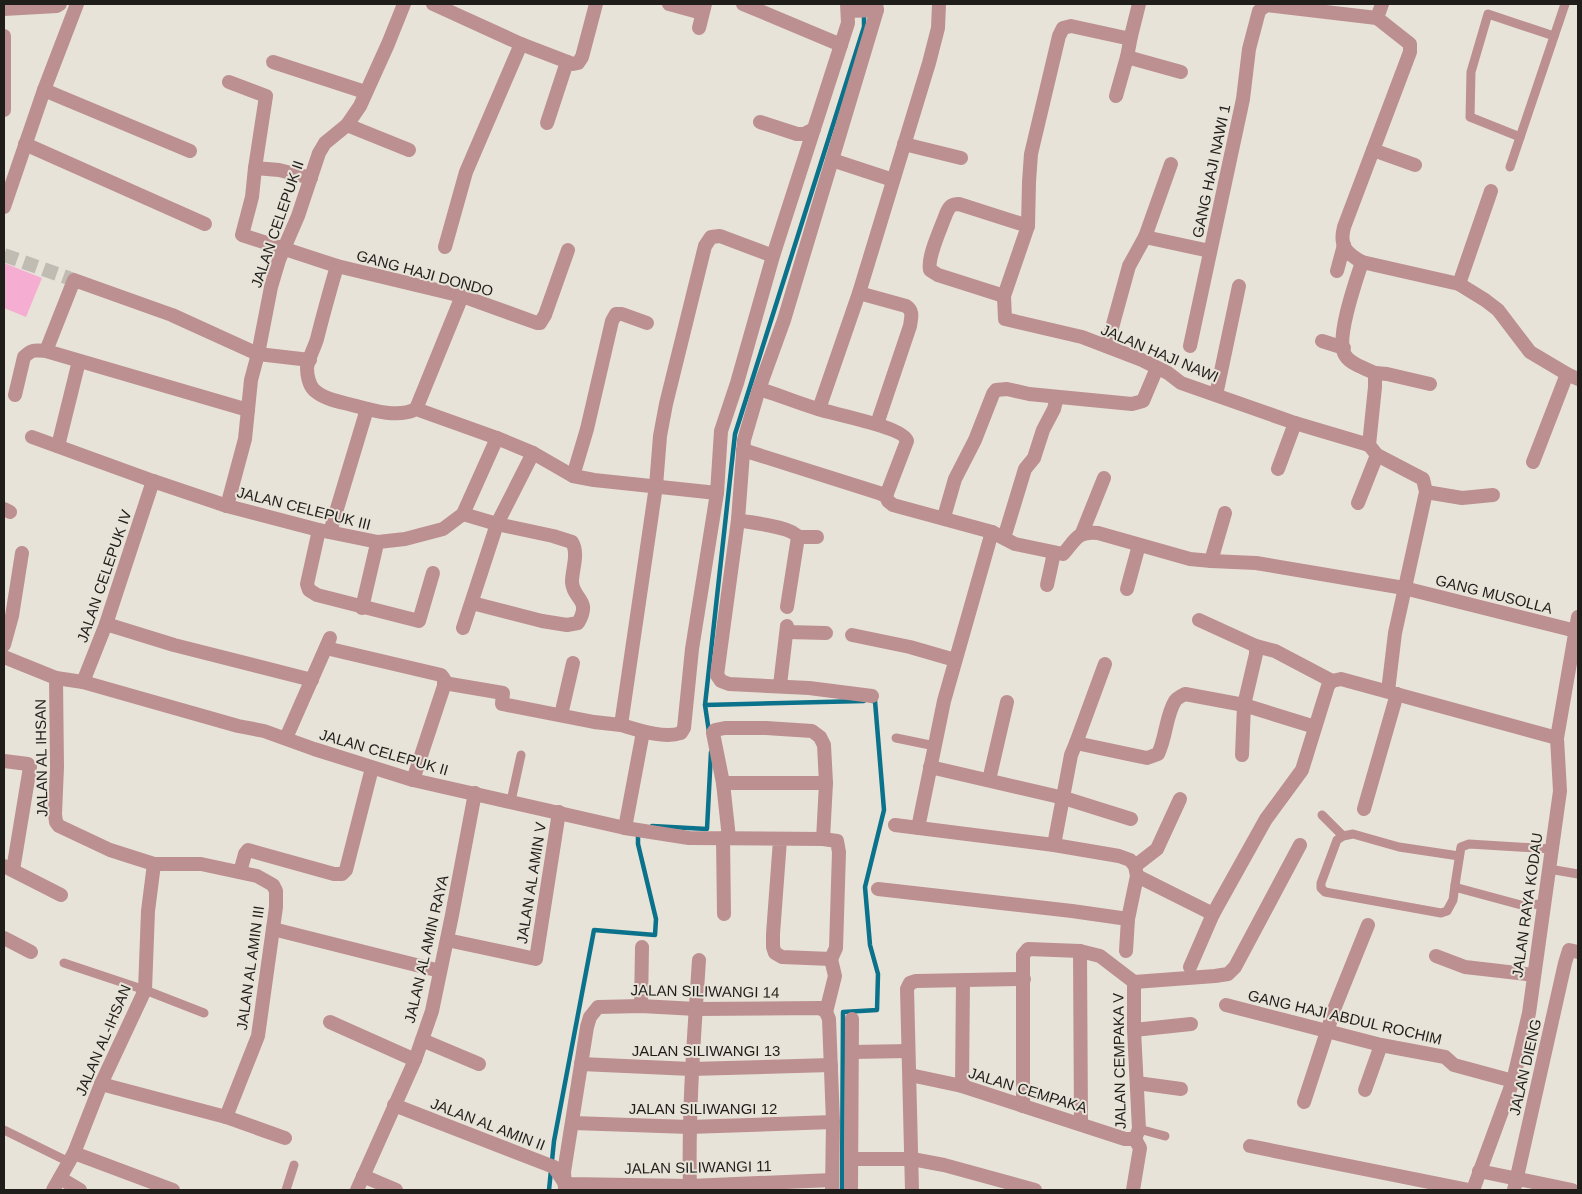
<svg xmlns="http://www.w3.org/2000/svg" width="1582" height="1194" viewBox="0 0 1582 1194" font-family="Arial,sans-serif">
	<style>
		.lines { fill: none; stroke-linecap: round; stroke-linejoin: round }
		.stream { stroke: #0a728a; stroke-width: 4.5 }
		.building { fill: #f5aed1 }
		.minor-tunnel { stroke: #c0bcb3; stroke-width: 14; stroke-dasharray: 14 7; stroke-linecap: butt }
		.service { stroke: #bc9090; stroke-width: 9 }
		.minor { stroke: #bc9090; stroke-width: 14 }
		.tertiary { stroke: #bc9090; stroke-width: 14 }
		.labels { text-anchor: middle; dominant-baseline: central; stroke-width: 4; stroke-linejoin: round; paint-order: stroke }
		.street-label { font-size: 15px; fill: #201e1b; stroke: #e8e3d9 }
	</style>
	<rect width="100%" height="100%" fill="#e8e3d9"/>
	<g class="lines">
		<g class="stream">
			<path d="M705,705L864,701"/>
			<path d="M709,732L705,705L735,434L864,27V12"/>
			<path d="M652,826L707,829L711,752"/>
			<path d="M549,1190L554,1141L594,930L655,935L656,919L638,844V831"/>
			<path d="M842,1190L843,1012L877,1010L878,974L870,945L865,887L884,810L875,701H872"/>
		</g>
	</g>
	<path class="building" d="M4,263L42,278L26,317L4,308Z"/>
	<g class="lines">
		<path class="minor-tunnel" d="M4,255L74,280"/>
		<g class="service">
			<path d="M1520,137L1470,117L1471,72L1488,14L1554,36"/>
			<path d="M1510,167L1565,4"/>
			<path d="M896,738L935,746"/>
			<path d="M511,801L521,755"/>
			<path d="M1322,815L1343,836"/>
			<path d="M1549,869L1578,874"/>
			<path d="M1455,885L1453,900L1447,911L1441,913L1325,892L1321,888V883L1337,840L1343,836L1353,834L1399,847L1459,856"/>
			<path d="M1544,904L1521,905L1458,888L1455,885L1461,847L1469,844L1552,849"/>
			<path d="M64,963L145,990L204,1013"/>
			<path d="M1139,1129L1165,1136"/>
			<path d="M4,1130L69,1162"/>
			<path d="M286,1190L294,1165"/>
		</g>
		<g class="minor">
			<path d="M433,4L521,44L573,64L578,63L582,57L596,4"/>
			<path d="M669,4L702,13"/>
			<path d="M743,4L841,45"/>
			<path d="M1139,4L1131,36L1126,38L1071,26L1063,28L1059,36L1031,154L1029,182L1028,226L1004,296L1005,319L1082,337L1142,360L1168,373L1181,383L1295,423L1369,445"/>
			<path d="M1266,4V5L1377,18"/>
			<path d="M1382,4L1377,18L1410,44V52L1344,227C1339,246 1346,253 1362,262L1459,284L1485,300L1498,310L1530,352L1567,374L1578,379"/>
			<path d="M4,9L57,6L60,4"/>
			<path d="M848,11L877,10"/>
			<path d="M699,28L705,4"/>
			<path d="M4,36V110"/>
			<path d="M1127,57L1181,72"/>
			<path d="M273,62L365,92"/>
			<path d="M229,82L266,96L255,168L279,170L311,178"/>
			<path d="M44,90L190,151"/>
			<path d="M1116,96L1127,57L1131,36"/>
			<path d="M760,122L797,134H804L814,129"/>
			<path d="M547,123L567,62"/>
			<path d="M347,125L409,150"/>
			<path d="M25,144L205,224"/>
			<path d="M904,144L961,158"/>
			<path d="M1373,150L1415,165"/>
			<path d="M832,160L893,180"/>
			<path d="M255,168L252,197L242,235L337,266L462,296L537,323H540L545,315L568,250"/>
			<path d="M4,207L44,90L77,4"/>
			<path d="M1145,237L1171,164"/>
			<path d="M445,247L466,172L521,44"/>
			<path d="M773,256L720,236L711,237L705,246L666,404L660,436L656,486L621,725C638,730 664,739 681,733L684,728L692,649L717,493L721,431L737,383L773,256L848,23L847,4"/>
			<path d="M1362,262C1356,281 1335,339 1345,355C1350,364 1366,369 1375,373V387L1369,445L1377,455L1423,479L1426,492L1395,633L1388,691"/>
			<path d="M337,266C330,290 323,315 317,339C314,349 308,359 307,368C307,375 309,385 314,390C325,400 342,402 356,406C374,411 399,418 416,409L497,438"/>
			<path d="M1337,271L1344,245"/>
			<path d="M1459,284L1491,191"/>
			<path d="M859,293L906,306C914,311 911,318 910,326L877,424"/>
			<path d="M1004,296L938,275L930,270C927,257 941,228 946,214C949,207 951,204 959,204L1028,226"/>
			<path d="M1322,341L1344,348"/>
			<path d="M1107,346L1129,266L1145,237L1210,251"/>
			<path d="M1190,346L1243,99L1249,49L1259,11L1266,5"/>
			<path d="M46,351L248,410"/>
			<path d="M1375,373L1387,374L1430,384"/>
			<path d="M759,389C779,395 798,403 818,409C833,414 904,427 907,441L886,496"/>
			<path d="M15,395L24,357C32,349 36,350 46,351L74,280L172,315L258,354L310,360"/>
			<path d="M1216,395L1239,286"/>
			<path d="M416,409L462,296"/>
			<path d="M819,409L859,293L929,63L938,28L939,4"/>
			<path d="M32,437L153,481L227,506L319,530L378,542L405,539L443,529L463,514L497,438L533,453L573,476L594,480L717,493"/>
			<path d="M58,446L79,361"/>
			<path d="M743,450L879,493L886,496L888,501L893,505L992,532L1015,544L1063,554C1076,540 1076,531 1098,533L1190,559L1211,561L1256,563L1404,588L1576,631"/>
			<path d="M1533,462L1567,374"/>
			<path d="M1278,469L1295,423"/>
			<path d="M573,476L587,429L612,321L616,314H622L647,323"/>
			<path d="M1426,492L1462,498L1493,495"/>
			<path d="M1358,503L1377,455"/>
			<path d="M227,506L245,439L251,380L258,354L271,287L279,260L298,216L319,153L325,143L347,125L360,106L388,44L404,4"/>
			<path d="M4,509L10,512"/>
			<path d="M463,514L497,524L553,536L572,542C579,554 572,569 572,582C573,600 592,599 578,623L567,625L542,621L472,603"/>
			<path d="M944,517L955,479L975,440L993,394L996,390L1007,389L1029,394L1132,404L1143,401L1157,368"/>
			<path d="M738,520C751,523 791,526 798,537L787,607"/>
			<path d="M319,530L307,584L309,590L317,595L419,621L433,573"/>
			<path d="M330,532L367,409"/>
			<path d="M1082,533L1104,478"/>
			<path d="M798,537H817"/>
			<path d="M1004,538L1025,469L1034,458L1043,430L1054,409L1057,397"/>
			<path d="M1211,561L1225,513"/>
			<path d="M1047,585L1054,553"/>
			<path d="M1127,589L1139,545"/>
			<path d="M362,608L376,548"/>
			<path d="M1199,620L1256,646"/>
			<path d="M106,624L174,645L312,680"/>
			<path d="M463,628L497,524L533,453"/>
			<path d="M787,632L826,633"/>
			<path d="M852,635L910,647L955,660"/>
			<path d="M4,645L12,616L22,553"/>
			<path d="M326,648L441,675L444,679V686L413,780"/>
			<path d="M4,657L56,678L83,682L238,726L264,731L314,749L413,780L625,828L689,838L823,839L837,841L839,852L836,948L831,959L782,957L775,953L773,947V934L780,840"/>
			<path d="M56,678L57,767L55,814L56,822L59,826L110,850L154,864H201L257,876L273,885L276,891V907L258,1036L226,1117"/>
			<path d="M83,682L106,624L153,481"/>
			<path d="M444,683L503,693L502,704L594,722L621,725"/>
			<path d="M780,685L787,626"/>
			<path d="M872,696L809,688L729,684L721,681L717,675L738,520L744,440L759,389L784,320L877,10L876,4"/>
			<path d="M561,715L573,663"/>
			<path d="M286,738L330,638"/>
			<path d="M1076,743L1105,664"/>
			<path d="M1242,755L1244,705L1256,654V646L1275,651L1332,681"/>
			<path d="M4,761L28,764L30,767L13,870"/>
			<path d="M930,767L1064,798L1131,819"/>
			<path d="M989,780L1007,702"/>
			<path d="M723,783H826"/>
			<path d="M1364,809L1397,694"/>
			<path d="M895,825L1054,845L1119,856L1130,860L1135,866L1137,876L1128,919L1126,951"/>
			<path d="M625,828L643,732"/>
			<path d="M918,828L944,701L992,532"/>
			<path d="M723,838L724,914"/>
			<path d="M729,838L723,783L713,733L715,730L725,728H766L812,731L820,737L824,745L826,783L823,839"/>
			<path d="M1054,845L1071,755L1076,743L1147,758L1158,754C1166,738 1166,715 1175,701C1177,698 1181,696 1185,694L1244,705L1315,727"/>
			<path d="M4,866L61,895"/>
			<path d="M1135,866L1157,849L1180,799"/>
			<path d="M240,872L245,854L248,850L334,874H342L346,870L372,768"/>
			<path d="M1137,876L1213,914"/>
			<path d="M878,889L1072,911L1128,919"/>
			<path d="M273,929L440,971"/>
			<path d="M4,938L31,952"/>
			<path d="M447,940L536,959L559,812"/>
			<path d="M1080,951L1081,1123"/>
			<path d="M1436,956L1465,967L1534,975"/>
			<path d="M1190,967L1213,914L1266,819L1302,770L1328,686L1332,681L1341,679L1557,738"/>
			<path d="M1134,982L1215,976L1228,974L1235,967L1300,845"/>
			<path d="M1134,982V1030L1139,1129L1135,1139"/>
			<path d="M1226,1005L1381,1045L1445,1057L1454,1065L1513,1081"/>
			<path d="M641,1006L642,947"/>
			<path d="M826,1012L835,976L831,959"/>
			<path d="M330,1022L415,1060"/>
			<path d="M1134,1030L1191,1024"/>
			<path d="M422,1040L479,1064"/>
			<path d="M852,1052L908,1051"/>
			<path d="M581,1064L691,1069L831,1065"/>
			<path d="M910,1075L962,1086L1125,1139H1135"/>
			<path d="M1137,1083L1181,1089"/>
			<path d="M101,1084L226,1117L285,1138"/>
			<path d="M962,1086L963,981"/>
			<path d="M1365,1090L1381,1045"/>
			<path d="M1304,1102L1335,1007L1368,925"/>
			<path d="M394,1105L554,1167L564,1182L570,1184L690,1186L832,1180"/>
			<path d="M1023,1106V955L1028,949L1080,951L1100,956L1134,982"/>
			<path d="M573,1123L689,1127L833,1122"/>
			<path d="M1250,1146L1469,1190"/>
			<path d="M74,1153L173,1190"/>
			<path d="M851,1159H912L944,1165L1035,1190"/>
			<path d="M1479,1171L1572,1190"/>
			<path d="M363,1176L396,1190"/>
			<path d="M60,1178L80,1190"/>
			<path d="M53,1190L74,1153L101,1084L145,990L148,911L154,864"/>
			<path d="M357,1190L415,1060L432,1011L452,915L475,793"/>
			<path d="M565,1190L564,1172L587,1027L590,1017L598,1007L641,1006L696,1009L820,1008L826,1012L829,1019L833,1122L832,1190"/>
			<path d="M690,1190C688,1113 694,1037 699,960"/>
			<path d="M851,1190L852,1019"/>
			<path d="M912,1190L907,989L910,983L916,981L1024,979"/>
			<path d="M1133,1190L1140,1148L1135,1139"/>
			<path d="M1514,1190L1565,963L1569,950L1578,952"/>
		</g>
		<path class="tertiary" d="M1473,1190L1513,1081L1529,1013L1560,791L1557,738L1578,617"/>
	</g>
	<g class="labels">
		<g class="street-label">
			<text transform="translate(1211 171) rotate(-78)">GANG HAJI NAWI 1</text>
			<text transform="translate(277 224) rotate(-71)">JALAN CELEPUK II</text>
			<text transform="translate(425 273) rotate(15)">GANG HAJI DONDO</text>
			<text transform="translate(1160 353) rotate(23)">JALAN HAJI NAWI</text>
			<text transform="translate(304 508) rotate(14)">JALAN CELEPUK III</text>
			<text transform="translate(104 576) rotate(-71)">JALAN CELEPUK IV</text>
			<text transform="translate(1494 594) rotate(14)">GANG MUSOLLA</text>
			<text transform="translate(384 752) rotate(16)">JALAN CELEPUK II</text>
			<text transform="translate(41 758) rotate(-91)">JALAN AL IHSAN</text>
			<text transform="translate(531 883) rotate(-81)">JALAN AL AMIN V</text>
			<text transform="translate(1527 905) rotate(-82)">JALAN RAYA KODAU</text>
			<text transform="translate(426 949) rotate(-77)">JALAN AL AMIN RAYA</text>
			<text transform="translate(250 968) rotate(-82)">JALAN AL AMIN III</text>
			<text transform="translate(705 991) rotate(1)">JALAN SILIWANGI 14</text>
			<text transform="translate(1345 1017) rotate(13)">GANG HAJI ABDUL ROCHIM</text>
			<text transform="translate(103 1040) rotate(-67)">JALAN AL-IHSAN</text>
			<text x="706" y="1050">JALAN SILIWANGI 13</text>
			<text transform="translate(1119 1061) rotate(-91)">JALAN CEMPAKA V</text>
			<text transform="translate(1525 1067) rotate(-77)">JALAN DIENG</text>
			<text transform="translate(1028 1090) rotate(17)">JALAN CEMPAKA</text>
			<text x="703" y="1108">JALAN SILIWANGI 12</text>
			<text transform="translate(488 1124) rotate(21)">JALAN AL AMIN II</text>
			<text transform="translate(698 1167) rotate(-1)">JALAN SILIWANGI 11</text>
		</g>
	</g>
	<rect width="1582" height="1194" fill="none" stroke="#201e1b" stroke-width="10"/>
</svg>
